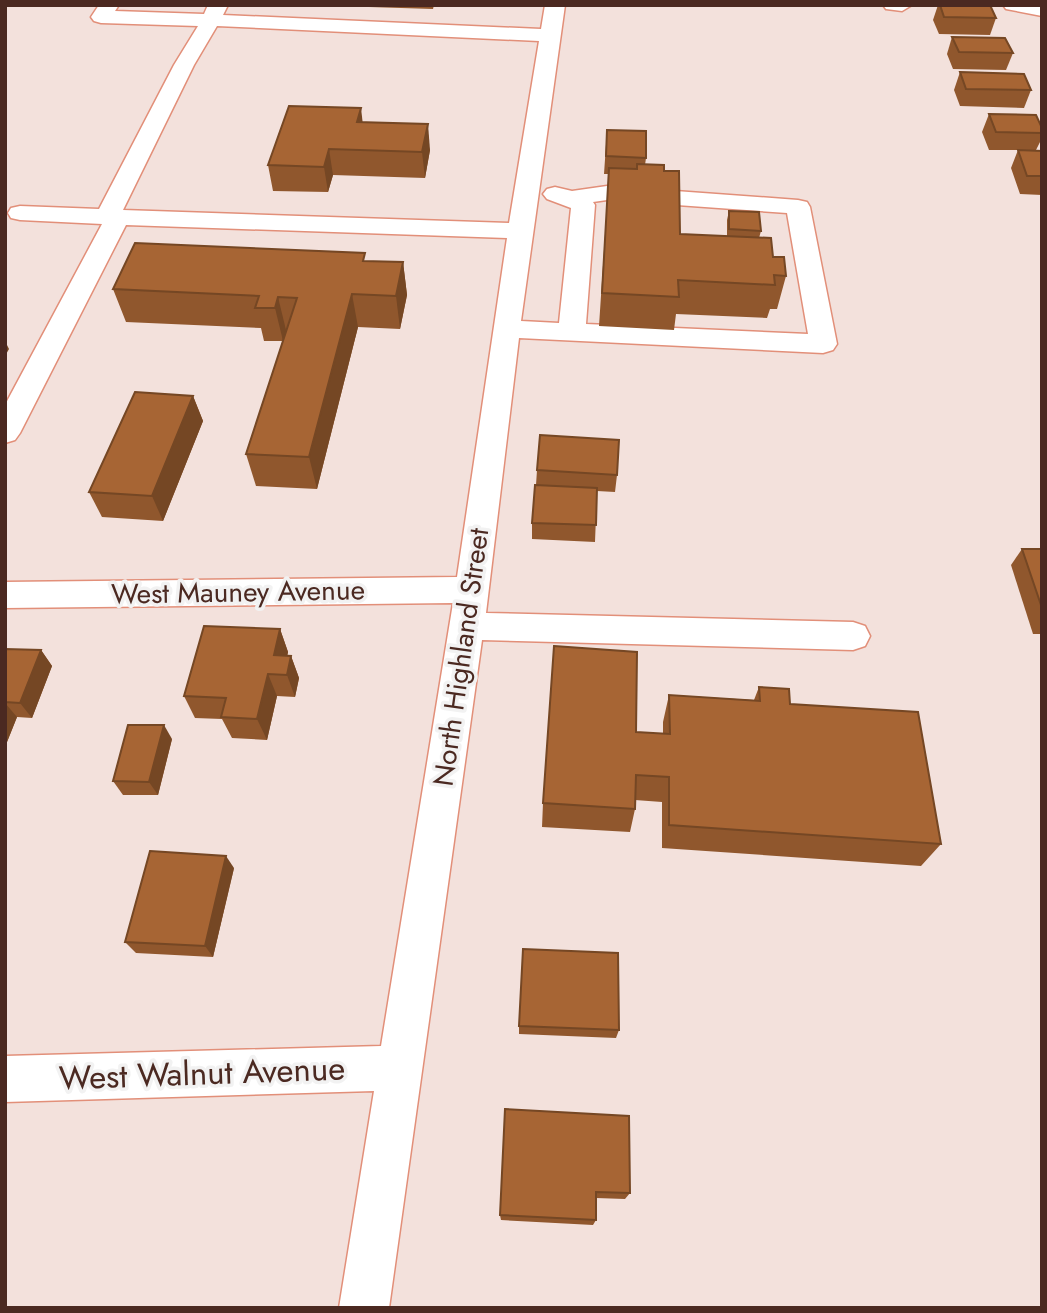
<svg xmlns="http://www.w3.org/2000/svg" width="1047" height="1313" viewBox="0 0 1047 1313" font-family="Jost,sans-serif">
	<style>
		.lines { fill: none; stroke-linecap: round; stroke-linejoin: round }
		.minor-casing { stroke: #e28f79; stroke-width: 3 }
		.minor { fill: #fff; fill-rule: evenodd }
		.wall { fill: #90572d }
		.shaded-wall { fill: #754724 }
		.building { fill: #a76534; stroke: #754724; stroke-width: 2 }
		.labels { text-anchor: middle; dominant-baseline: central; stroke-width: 7; stroke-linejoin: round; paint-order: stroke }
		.street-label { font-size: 28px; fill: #4b2921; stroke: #f2f2f2 }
		.near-street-label { font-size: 33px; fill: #4b2921; stroke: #f2f2f2 }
	</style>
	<rect width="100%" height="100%" fill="#f3e1dc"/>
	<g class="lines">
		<g class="minor-casing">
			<g id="minor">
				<path d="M99,5H119L115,11L204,14L208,5H228L223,15L541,29L545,5H565L521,321L559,323L571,208L547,199L543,194L547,189L555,187L572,191L607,186L798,200L807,202L810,207L837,344L833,350L823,353L519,338L486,613L853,622L865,626L870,636L865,646L853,650L482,640L389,1308H339L374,1091L5,1102V1056L381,1046L453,603L5,608V582L457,577L507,238L126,225L20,433L15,440L5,443V405L102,224L20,220L11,218L8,213L11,208L20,206L99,209L174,65L198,26L101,23L94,21L91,17ZM217,26L539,41L509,223L123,210L194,65ZM607,200L787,213L808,334L586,324L595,205L593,202Z"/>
				<path d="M883,5H912L902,11L886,9Z"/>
				<path d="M1003,5H1042V16L1006,9Z"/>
			</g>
		</g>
		<use href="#minor" class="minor"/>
	</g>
	<g class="wall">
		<path d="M368,5H434L433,9L369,7Z"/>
		<path d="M938,5H990L996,18L990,35L939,34L933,20Z"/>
		<path d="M952,37L1013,53L1006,70L953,69L947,54Z"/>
		<path d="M960,72L1031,90L1024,108L960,106L954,90Z"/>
		<path d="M989,114L1042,128V138L1036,150L1042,151V195L1020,194L1011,168L1018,150H989L982,132Z"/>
		<path d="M363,122L430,150L425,178L333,175L328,192L273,191L268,165Z"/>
		<path d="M607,130L646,158L645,165L664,171L680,234L727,236V220L729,211L761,231L759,238L786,276L777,309H770L767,318L676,314L674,330L599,326L609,174H604Z"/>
		<path d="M367,261L403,262L407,295L400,329L358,327L317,489L256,486L246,454L283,341H264L261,328L126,322L113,289Z"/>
		<path d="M193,396L203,421L163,521L102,517L89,492Z"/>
		<path d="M537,470L617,475L615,492L597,491L595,542L532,539V523L536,485Z"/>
		<path d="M1022,549H1042V634H1033L1011,565Z"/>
		<path d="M280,629L288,652L287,656H291L299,678L295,697L277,696L267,740L232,738L222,719L195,718L184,696Z"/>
		<path d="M5,649L41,650L52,666L32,718L17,717L5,747Z"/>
		<path d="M759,687L790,704L941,844L921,866L662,848V802L635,800V809L630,832L542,827L543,803L636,732L663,734V722L669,695L754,700Z"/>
		<path d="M172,739L158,795H123L113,781Z"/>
		<path d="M234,868L213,957L136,953L125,942Z"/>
		<path d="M519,1026L619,1030L616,1038L519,1034Z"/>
		<path d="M505,1109L630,1193L625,1199L596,1198V1220L593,1225L501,1220L500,1215Z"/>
	</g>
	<g class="shaded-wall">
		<path d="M361,108L364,134L357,122Z"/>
		<path d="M428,124L430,150L425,178L422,152Z"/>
		<path d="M329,149L333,175L328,192L324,167Z"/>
		<path d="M403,262L407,295L400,329L396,296Z"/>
		<path d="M352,294L358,327L317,489L309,457Z"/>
		<path d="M278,297L286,330L283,341L275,308Z"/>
		<path d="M5,341L9,349L5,356Z"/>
		<path d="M193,396L203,421L163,521L152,496Z"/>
		<path d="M280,629L288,652L283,675L274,655Z"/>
		<path d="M41,650L52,666L32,718L20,703Z"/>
		<path d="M291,656L299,678L295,697L287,675Z"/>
		<path d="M268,674L277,696L267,740L257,719Z"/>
		<path d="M5,703L17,717L5,747Z"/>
		<path d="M164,725L172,739L158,795L149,782Z"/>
		<path d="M226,856L234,868L213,957L205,946Z"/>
	</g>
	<g class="building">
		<path d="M940,5H990L996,18L944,17Z"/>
		<path d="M952,37L1005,38L1013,53L959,52Z"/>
		<path d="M960,72L1024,74L1031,90L966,89Z"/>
		<path d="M289,106L361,108L357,122L428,124L422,152L329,149L324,167L268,165Z"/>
		<path d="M989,114L1036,115L1042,128V133L996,132Z"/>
		<path d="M607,130L646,131V158L606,156Z"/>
		<path d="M1018,150L1042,151V176H1027Z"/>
		<path d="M637,164L664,165V171H679L680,234L771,238L773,257H784L786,276L774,275L775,285L678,280L679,297L602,293L609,168L637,169Z"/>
		<path d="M729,211L759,212L761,231L729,229Z"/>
		<path d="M135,243L365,253L363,261L403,262L396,296L352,294L309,457L246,454L297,298L278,297L275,308H255L259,296L113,289Z"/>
		<path d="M135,392L193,396L152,496L89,492Z"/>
		<path d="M540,435L619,440L617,475L537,470Z"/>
		<path d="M535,485L597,488L596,525L532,523Z"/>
		<path d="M1022,549H1042V608Z"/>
		<path d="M204,626L280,629L274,655L291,656L287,675L268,674L257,719L221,717L226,698L184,696Z"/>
		<path d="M554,646L637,652L636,732L670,734L669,695L760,701L759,687L789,689L790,704L918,712L941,844L669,825V777L636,775L635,809L543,803Z"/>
		<path d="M5,649L41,650L20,703L5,702Z"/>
		<path d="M128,725H164L149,782L113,781Z"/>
		<path d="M150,851L226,856L205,946L125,942Z"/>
		<path d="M523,949L618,953L619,1030L519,1026Z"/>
		<path d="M505,1109L629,1116L630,1193L596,1192V1220L500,1215Z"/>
	</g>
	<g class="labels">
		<g class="street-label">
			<text transform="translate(238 592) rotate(-1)">West Mauney Avenue</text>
			<text transform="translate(461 657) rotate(-82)">North Highland Street</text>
		</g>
		<g class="near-street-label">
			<text transform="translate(202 1073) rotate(-2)">West Walnut Avenue</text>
		</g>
	</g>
	<rect width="1047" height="1313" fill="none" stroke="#4b2921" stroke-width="14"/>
</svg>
